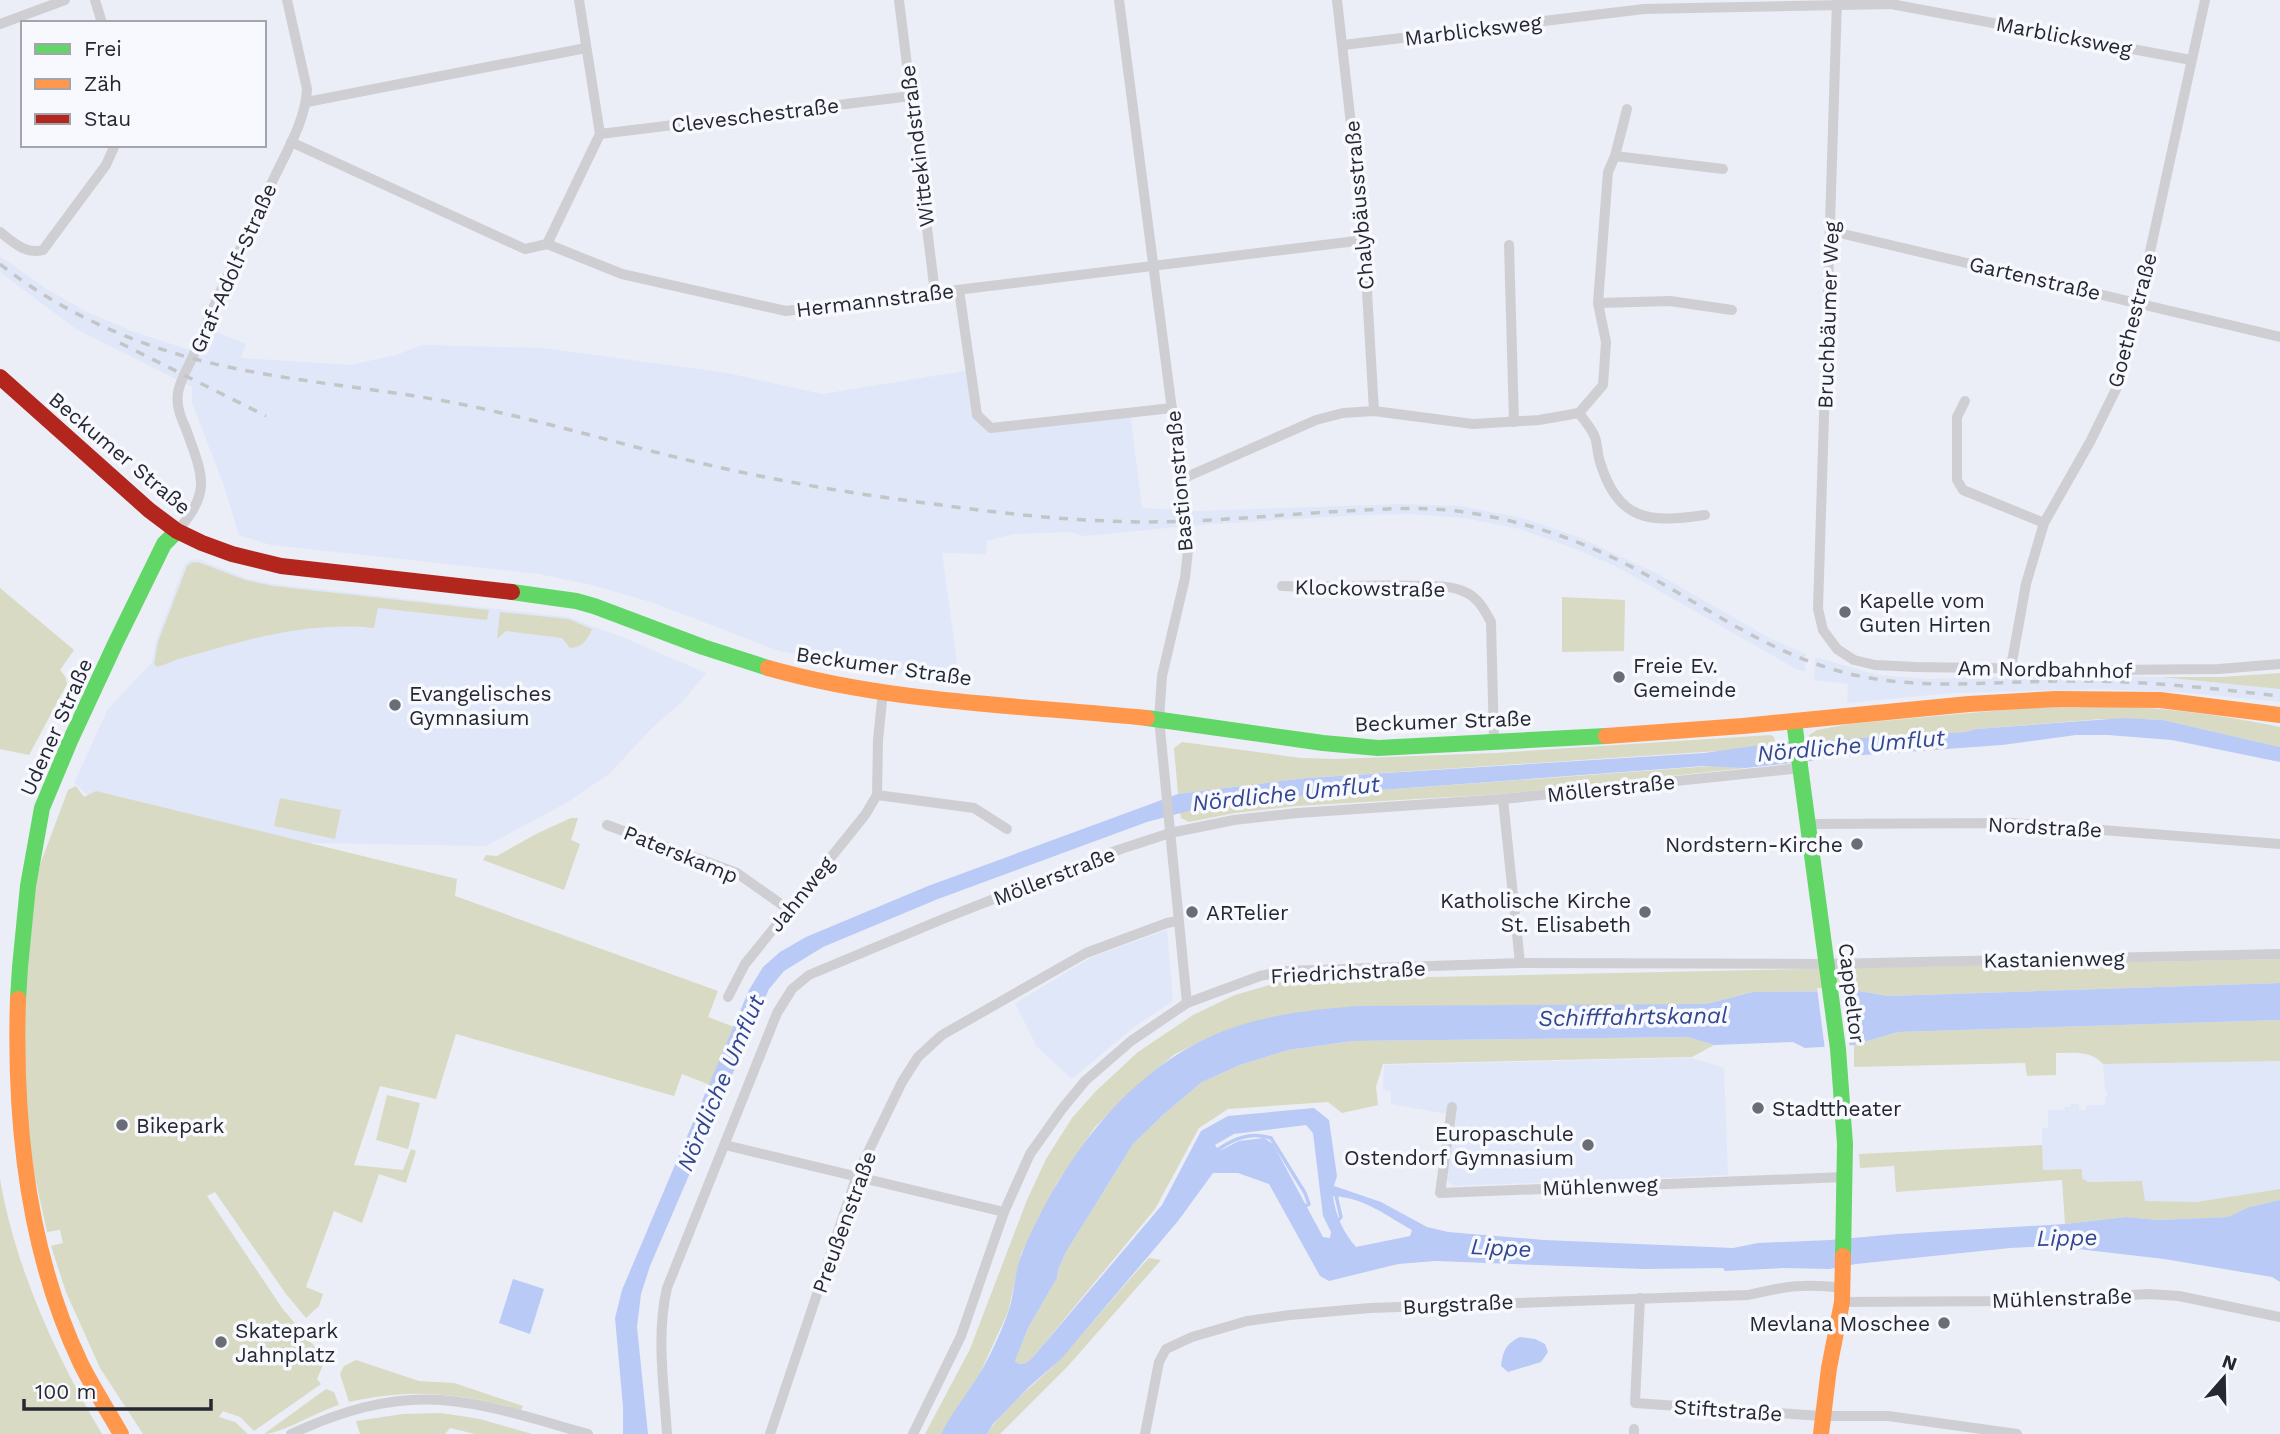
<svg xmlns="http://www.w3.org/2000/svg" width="2280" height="1434" viewBox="0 0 2280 1434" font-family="'Work Sans',sans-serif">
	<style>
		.built { fill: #e0e7f8 }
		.green { fill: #d8dac3 }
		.water { fill: #b9caf7; fill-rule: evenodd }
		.pier { fill: #ebeef6 }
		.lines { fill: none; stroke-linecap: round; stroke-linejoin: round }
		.stream { stroke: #b9caf7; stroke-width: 3.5 }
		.river { stroke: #b9caf7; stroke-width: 23 }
		.street { stroke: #cfcfd3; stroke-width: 10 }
		.fast { stroke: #63d668; stroke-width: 16 }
		.slow { stroke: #ff974d; stroke-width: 16 }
		.jam { stroke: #b3261e; stroke-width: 16 }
		.rail { stroke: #c4c5c7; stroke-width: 3.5; stroke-dasharray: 9 9; stroke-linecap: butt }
		.poi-dot { fill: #6a6d76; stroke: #f7f9fe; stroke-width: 2.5 }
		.labels { text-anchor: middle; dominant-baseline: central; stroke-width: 7; stroke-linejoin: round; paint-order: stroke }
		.street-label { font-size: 21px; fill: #252831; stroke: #f7f9fe }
		.poi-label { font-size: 21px; fill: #252831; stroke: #f7f9fe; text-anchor: start }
		.water-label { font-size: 23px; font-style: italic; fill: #33478f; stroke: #f7f9fe }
	</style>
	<rect width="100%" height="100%" fill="#ebeef6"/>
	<g class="built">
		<path d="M0,256L45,288L85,311L134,332L206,355L216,332L246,344L241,358L350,365L396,355L422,345L543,348L727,373L822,394L971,370L977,415L991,428L1130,412L1142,508L1198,511L1402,504L1460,506L1523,518L1581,538L1658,574L1771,639L1806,654L1805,672L1796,669L1619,568L1576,549L1520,529L1464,518L1411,514L1361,515L1199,525L1084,536L1070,532L1013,534L987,541L986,554L942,553L960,684L779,651L654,603L592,585L539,574L271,545L239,535L223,483L192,403V387L76,329L0,272Z"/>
		<path d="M198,559L245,578L273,584L568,617L627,639L706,673L683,701L652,728L609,774L568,802L486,846L259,842L129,830L74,783L108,709L152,662L156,641L185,564L191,560Z"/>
		<path d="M1815,657L1878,675L1928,679L2063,675L2161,677L2280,689V702L2179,692L2098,689L1952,693L1847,703L1848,684L1814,680Z"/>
		<path d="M1167,930L1173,1001L1134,1027L1072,1079L1037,1047L1015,1003L1092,957Z"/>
		<path d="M1692,1058L1724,1068L1728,1175L1454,1186L1448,1182L1446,1177L1454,1115L1391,1104V1091L1383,1090L1384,1065Z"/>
		<path d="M2280,1061V1189L2196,1202H2154L2145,1201L2142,1181L2088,1182L2082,1178V1170H2042V1128H2048V1110H2064L2065,1107H2071V1104H2079V1110H2086V1105H2105V1098L2108,1094L2105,1090L2103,1064Z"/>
	</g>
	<g class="green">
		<path d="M198,562L245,580L273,586L489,610L487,620L378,608L374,628C304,621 248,640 182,658C173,660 166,665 157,667L154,664L158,642L187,566L191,563Z"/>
		<path d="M0,588L74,650L60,670L66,678L67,684L29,755L0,749Z"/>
		<path d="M1562,597L1625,600L1624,651L1562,652Z"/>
		<path d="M500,612L568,619L592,629C588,639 582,648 570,648L562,638L506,631L497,639Z"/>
		<path d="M2280,673V689L2161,677H2221Z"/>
		<path d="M2049,706C2071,710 2096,705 2119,706C2173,709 2227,716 2280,727V747L2163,720L2146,719H2102L1976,729L1966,732L1809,741V735L1817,730L1849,724Z"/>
		<path d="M1771,735L1774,737L1775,743L1734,750L1306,778L1178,794L1174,748L1182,742L1301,758L1337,759L1495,753Z"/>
		<path d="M1726,765L1746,768L1502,794L1297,806L1235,813L1189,822L1181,818L1180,812L1245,800Z"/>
		<path d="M76,786L84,797L96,791L457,879L455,896L718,991L708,1017L734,1027L710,1085L682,1074L674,1096L456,1034L436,1099L380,1086L354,1165L403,1170L411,1149L416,1151L406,1183L379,1174L362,1223L334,1211L306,1287L323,1294L319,1306L306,1318L286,1294L215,1192L207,1196L282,1308L319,1352L323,1365L317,1379L321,1384L254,1431L240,1417L223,1411L219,1417L235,1422L248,1434H143L100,1368L66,1292L51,1246L63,1243L60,1230L47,1232L30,1154L22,1077L28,917L41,862L68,790Z"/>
		<path d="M280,798L341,810L335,839L274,826Z"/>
		<path d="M571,818H578L571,840L580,844L564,890L483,860L486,855L497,856L538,833Z"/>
		<path d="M2280,959V983L1888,996L1859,991L1753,992L1706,1004L1219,1033L1175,1054L1133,1089L1095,1127L1057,1183L1021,1254L1008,1312L980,1373L941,1434H925L970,1349L1027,1200L1046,1159L1072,1118L1096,1091L1138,1052L1193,1015L1235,995L1287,980Z"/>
		<path d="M2280,1020V1061L2103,1064C2091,1050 2074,1053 2056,1053V1075L2027,1076L2025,1063L1854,1067V1045L1898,1032Z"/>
		<path d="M1688,1037L1714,1045L1692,1057L1383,1064L1376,1087L1378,1105L1342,1113L1328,1102L1228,1109L1199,1128L1155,1209L1033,1357L1026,1363L1019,1364L1015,1361L1028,1328L1057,1278L1058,1270L1066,1252L1133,1144L1164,1114L1202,1082L1240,1065L1288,1050L1352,1041Z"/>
		<path d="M387,1095L420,1103L408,1149L376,1140Z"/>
		<path d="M2042,1145L2043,1170L2082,1169V1178L2088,1182L2142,1181L2145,1201L2196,1202L2280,1189V1200L2249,1207L2229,1217L2157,1220L2126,1217L2065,1224L2062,1180L1896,1192L1894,1166L1860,1168L1859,1154Z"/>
		<path d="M0,1179C15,1267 56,1357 102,1434H0Z"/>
		<path d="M1149,1258L1161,1260L1068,1366L1000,1434H987C1007,1403 1038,1383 1063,1356C1092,1324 1119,1290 1149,1258Z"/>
		<path d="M356,1360L419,1381L454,1383L523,1406L521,1410C457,1393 414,1388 349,1402L340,1374L344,1366Z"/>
		<path d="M326,1389L334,1392L339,1405C318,1411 281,1434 264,1434Z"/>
		<path d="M441,1413L480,1419L532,1434H475L450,1428L445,1434H360L356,1421L403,1414Z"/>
	</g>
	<g class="water">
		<path d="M2123,718L2163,720L2280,747V762L2172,740L2108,735H2076L2002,745L1821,758L1811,761L1746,768L1704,766L1245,800L1207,806L1147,822L938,899L823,947L784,971L769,989L650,1266L641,1294L637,1327L648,1434H623V1407L615,1318L622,1290L749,990L763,967L780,952L806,937L928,886L1178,794L1306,778L1704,753L1775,743L1966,732L1976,729Z"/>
		<path d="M2280,983V1020L1898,1032L1854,1045L1805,1048L1793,1042L1714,1045L1688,1037L1352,1041L1288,1050L1240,1065L1202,1082L1164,1114L1133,1144L1066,1252L1058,1270L1057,1278L1028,1328L1015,1361L1019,1364L1026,1363L1033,1357L1162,1205L1201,1131L1228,1116L1314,1108L1329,1120L1337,1176L1334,1186L1381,1202L1427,1227L1448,1232L1544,1240L1733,1248L1758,1243L1830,1240L1897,1234L2065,1224L2126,1217L2157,1220L2228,1217L2249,1207L2280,1200V1282L2272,1277L2164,1259L2052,1246L2010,1248L1856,1264L1829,1269L1783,1268L1725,1271L1723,1268L1643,1269L1436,1261L1398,1264L1329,1281L1320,1276L1269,1184L1238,1173H1213L1178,1221L1062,1358L1029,1387L993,1424L987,1434H941C951,1414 966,1395 978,1376C990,1357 1000,1334 1008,1313C1015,1293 1014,1271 1023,1251C1062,1161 1124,1074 1216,1034C1260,1015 1310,1010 1357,1006L1706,1004L1753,992L1859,991L1888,996ZM1306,1125L1313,1133L1323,1216L1331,1232L1330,1238L1323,1237L1273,1144L1264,1138L1239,1141L1219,1151L1215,1145L1234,1134ZM1333,1196C1365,1198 1385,1215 1412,1230L1410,1236L1356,1247C1344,1234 1335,1214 1333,1196Z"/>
		<path d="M513,1279L544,1289L530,1334L499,1323Z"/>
		<path d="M1520,1337L1535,1339L1545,1344L1548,1352L1541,1362L1508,1372L1501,1366C1503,1350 1506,1344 1520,1337Z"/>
	</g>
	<path class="pier" d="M1842,987L1850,1049L1825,1050L1817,988Z"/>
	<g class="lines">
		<g class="stream">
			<path d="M1216,1151C1232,1139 1251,1131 1271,1138L1305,1193L1309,1204L1304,1207"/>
			<path d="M1335,1191L1341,1217L1336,1223"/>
		</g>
		<path class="river" d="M2213,1237H2223L2280,1265"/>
		<g class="street">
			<path d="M95,0L102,23"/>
			<path d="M899,0L935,293"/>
			<path d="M1119,0L1187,526L1188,550L1185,578L1162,676L1159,719L1187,1003"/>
			<path d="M1337,0L1364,240L1374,411"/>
			<path d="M1837,0L1818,609L1823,630L1837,649L1854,660L1875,665L1916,667L2111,670L2219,669L2280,664"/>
			<path d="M0,24L65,0"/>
			<path d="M1343,45L1644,9L1891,4L2191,60"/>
			<path d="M307,102L586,48"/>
			<path d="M600,134L911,96"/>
			<path d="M291,142L525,249L547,244L622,274L786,311L1364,240"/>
			<path d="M1615,156L1627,109"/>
			<path d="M1831,231L2280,337"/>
			<path d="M0,232C13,242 26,255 43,250L106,165L115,145"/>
			<path d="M547,244L600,134L579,0"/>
			<path d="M1509,245L1514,422"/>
			<path d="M959,290L977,415L991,428L1172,408"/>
			<path d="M1598,303L1670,301L1732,310"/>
			<path d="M1965,401L1957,417V480L1963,490L2044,523"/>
			<path d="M1182,479L1316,420L1343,413L1374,411L1473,424L1539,420L1579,413"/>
			<path d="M1705,515C1650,523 1618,522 1600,462C1597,454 1598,443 1594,435C1591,428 1584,420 1579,413L1603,385L1606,342L1598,303L1608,172L1615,156L1723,169"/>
			<path d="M177,531C213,492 202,474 186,429C181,418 176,406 178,393C180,379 189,366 194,354C217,294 247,236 274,178C287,151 306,119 307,89L287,0"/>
			<path d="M1282,586C1330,588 1377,584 1424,586C1438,586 1454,586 1467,593C1479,599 1485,611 1491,622L1494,742"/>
			<path d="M2011,667L2026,584L2044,523L2090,442L2120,381L2139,302L2205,0"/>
			<path d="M877,795L974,808L1007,829"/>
			<path d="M1503,799L1520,963"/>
			<path d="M1809,824L2012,823L2280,844"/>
			<path d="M607,825L737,873L788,909"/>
			<path d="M728,997L745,964L865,815L877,795L878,740L883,691"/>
			<path d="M1452,1107L1440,1193L1845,1177"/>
			<path d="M725,1145L1004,1212"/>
			<path d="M1640,1298L1635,1403L1822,1416H1888L2017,1434"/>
			<path d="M1842,1302L2013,1301L2149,1294L2179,1296L2280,1317"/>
			<path d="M291,1434C339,1412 388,1396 442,1400C491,1404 541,1421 588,1434"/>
			<path d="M667,1434C664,1386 656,1335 667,1288L777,1013L792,989L809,975L943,919L1118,850L1170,833L1234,820L1298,813L1503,799L1801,768"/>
			<path d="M770,1434L857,1175L902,1082L918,1057L942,1035L1086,953L1167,923L1178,921"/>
			<path d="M913,1434L961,1336L1004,1212L1030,1154L1062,1109L1085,1081L1131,1041L1187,1003L1260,976L1285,971L1520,963L1828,964L2280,954"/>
			<path d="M1145,1434L1159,1362L1166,1349L1192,1337L1247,1321L1290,1315L1370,1308L1748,1295C1786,1286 1804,1283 1843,1288"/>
			<path d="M1634,1434V1429"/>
		</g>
		<g class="fast">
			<path d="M512,592L576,601L594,606L703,647L768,668"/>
			<path d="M1147,718L1323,743L1378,748L1606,736"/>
			<path d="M1794,721L1838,1049L1845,1144L1843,1256"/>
			<path d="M18,999L20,967L28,886L42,808L70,741L116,642L164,544L177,531"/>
		</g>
		<g class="slow">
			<path d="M768,668C891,703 1020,705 1147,718"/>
			<path d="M1606,736L1743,726L1969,704L2056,699L2160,700L2280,715"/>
			<path d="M18,999C14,1122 27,1251 81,1364C93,1388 108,1411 121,1434"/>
			<path d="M1821,1434L1829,1368L1842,1302L1843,1256"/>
		</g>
		<path class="jam" d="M0,377L149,510L177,531L202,543L232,554L281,566L512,592"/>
		<g class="rail">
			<path d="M0,264C64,315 144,349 224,366C305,384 389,389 470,406C547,422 623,445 700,463C777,481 854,494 933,504C991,512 1050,519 1110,521C1186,525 1269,515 1346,511C1385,509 1425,506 1464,512C1519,520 1572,537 1622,562C1692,597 1757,647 1832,669C1910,693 1988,681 2068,681C2139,680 2209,688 2280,696"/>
			<path d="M120,343L266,416"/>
		</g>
	</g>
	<g class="poi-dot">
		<circle cx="1845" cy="612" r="7"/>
		<circle cx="1619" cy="677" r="7"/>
		<circle cx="395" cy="705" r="7"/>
		<circle cx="1857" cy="844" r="7"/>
		<circle cx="1192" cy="912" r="7"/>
		<circle cx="1645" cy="912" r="7"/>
		<circle cx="1758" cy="1108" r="7"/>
		<circle cx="122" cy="1125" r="7"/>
		<circle cx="1588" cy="1145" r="7"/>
		<circle cx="1944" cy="1323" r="7"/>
		<circle cx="221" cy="1342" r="7"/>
	</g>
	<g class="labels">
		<g class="street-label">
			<text transform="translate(1473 30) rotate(-7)">Marblicksweg</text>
			<text transform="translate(2064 36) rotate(11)">Marblicksweg</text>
			<text transform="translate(755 115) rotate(-7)">Cleveschestraße</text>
			<text transform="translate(917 146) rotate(-97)">Wittekindstraße</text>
			<text transform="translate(1359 205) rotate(-95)">Chalybäusstraße</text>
			<text transform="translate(233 268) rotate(-66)">Graf-Adolf-Straße</text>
			<text transform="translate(2035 278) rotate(13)">Gartenstraße</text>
			<text transform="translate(875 300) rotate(-7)">Hermannstraße</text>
			<text transform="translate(1828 315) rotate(-88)">Bruchbäumer Weg</text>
			<text transform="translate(2132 320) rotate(-75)">Goethestraße</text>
			<text transform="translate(120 453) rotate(40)">Beckumer Straße</text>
			<text transform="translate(1179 481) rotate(-95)">Bastionstraße</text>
			<text transform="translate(1370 588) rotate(1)">Klockowstraße</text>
			<text transform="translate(884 666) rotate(8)">Beckumer Straße</text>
			<text transform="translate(2045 669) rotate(1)">Am Nordbahnhof</text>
			<text transform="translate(1443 721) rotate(-2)">Beckumer Straße</text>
			<text transform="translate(56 727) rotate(-66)">Udener Straße</text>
			<text transform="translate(1611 788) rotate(-6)">Möllerstraße</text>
			<text transform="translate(2045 827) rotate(3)">Nordstraße</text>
			<text transform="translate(681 854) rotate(22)">Paterskamp</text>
			<text transform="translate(1054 876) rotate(-21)">Möllerstraße</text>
			<text transform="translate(801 894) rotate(-51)">Jahnweg</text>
			<text transform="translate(2054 959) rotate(-1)">Kastanienweg</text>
			<text transform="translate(1348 972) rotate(-3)">Friedrichstraße</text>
			<text transform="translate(1852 993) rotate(83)">Cappeltor</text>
			<text transform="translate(1600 1186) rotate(-2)">Mühlenweg</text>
			<text transform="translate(844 1222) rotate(-70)">Preußenstraße</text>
			<text transform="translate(2062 1298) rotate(-2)">Mühlenstraße</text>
			<text transform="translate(1458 1304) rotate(-3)">Burgstraße</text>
			<text transform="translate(1728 1410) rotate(4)">Stiftstraße</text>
		</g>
		<g class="poi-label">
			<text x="1859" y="600">Kapelle vom<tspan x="1859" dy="24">Guten Hirten</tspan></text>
			<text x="1633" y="665">Freie Ev.<tspan x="1633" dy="24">Gemeinde</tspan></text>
			<text x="409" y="693">Evangelisches<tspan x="409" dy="24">Gymnasium</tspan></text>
			<text x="1843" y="844" text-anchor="end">Nordstern-Kirche</text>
			<text x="1631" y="900" text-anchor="end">Katholische Kirche<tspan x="1631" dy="24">St. Elisabeth</tspan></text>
			<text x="1206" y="912">ARTelier</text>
			<text x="1772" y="1108">Stadttheater</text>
			<text x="136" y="1125">Bikepark</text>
			<text x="1574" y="1133" text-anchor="end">Europaschule<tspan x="1574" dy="24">Ostendorf Gymnasium</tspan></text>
			<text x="1930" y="1323" text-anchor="end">Mevlana Moschee</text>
			<text x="235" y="1330">Skatepark<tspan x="235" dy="24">Jahnplatz</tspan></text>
		</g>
		<g class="water-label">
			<text transform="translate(1851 746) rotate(-5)">Nördliche Umflut</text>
			<text transform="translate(1286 794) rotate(-6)">Nördliche Umflut</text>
			<text transform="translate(1633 1017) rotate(-1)">Schifffahrtskanal</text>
			<text transform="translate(721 1083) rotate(-67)">Nördliche Umflut</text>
			<text transform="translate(2067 1238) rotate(-1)">Lippe</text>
			<text transform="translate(1501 1248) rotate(3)">Lippe</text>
		</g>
	</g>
	<rect x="21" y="21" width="245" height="126" fill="#f7f9fe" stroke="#a3a5ac" stroke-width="2"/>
	<rect x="35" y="44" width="35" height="10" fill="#63d668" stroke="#a3a5ac" stroke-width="2"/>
	<text x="84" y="56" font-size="21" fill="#252831">Frei</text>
	<rect x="35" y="79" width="35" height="10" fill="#ff974d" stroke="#a3a5ac" stroke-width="2"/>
	<text x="84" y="91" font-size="21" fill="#252831">Zäh</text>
	<rect x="35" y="114" width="35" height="10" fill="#b3261e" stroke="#a3a5ac" stroke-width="2"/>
	<text x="84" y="126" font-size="21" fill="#252831">Stau</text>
	<g transform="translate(2224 1378) rotate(20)" stroke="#f7f9fe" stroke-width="5" paint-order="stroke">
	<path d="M0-5L12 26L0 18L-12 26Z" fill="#252831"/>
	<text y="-10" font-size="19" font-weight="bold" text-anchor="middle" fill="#252831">N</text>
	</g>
	<path d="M24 1399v10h187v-10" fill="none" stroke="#252831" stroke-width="3.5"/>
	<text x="35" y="1399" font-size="21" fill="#252831" stroke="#f7f9fe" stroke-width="5" paint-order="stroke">100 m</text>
</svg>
